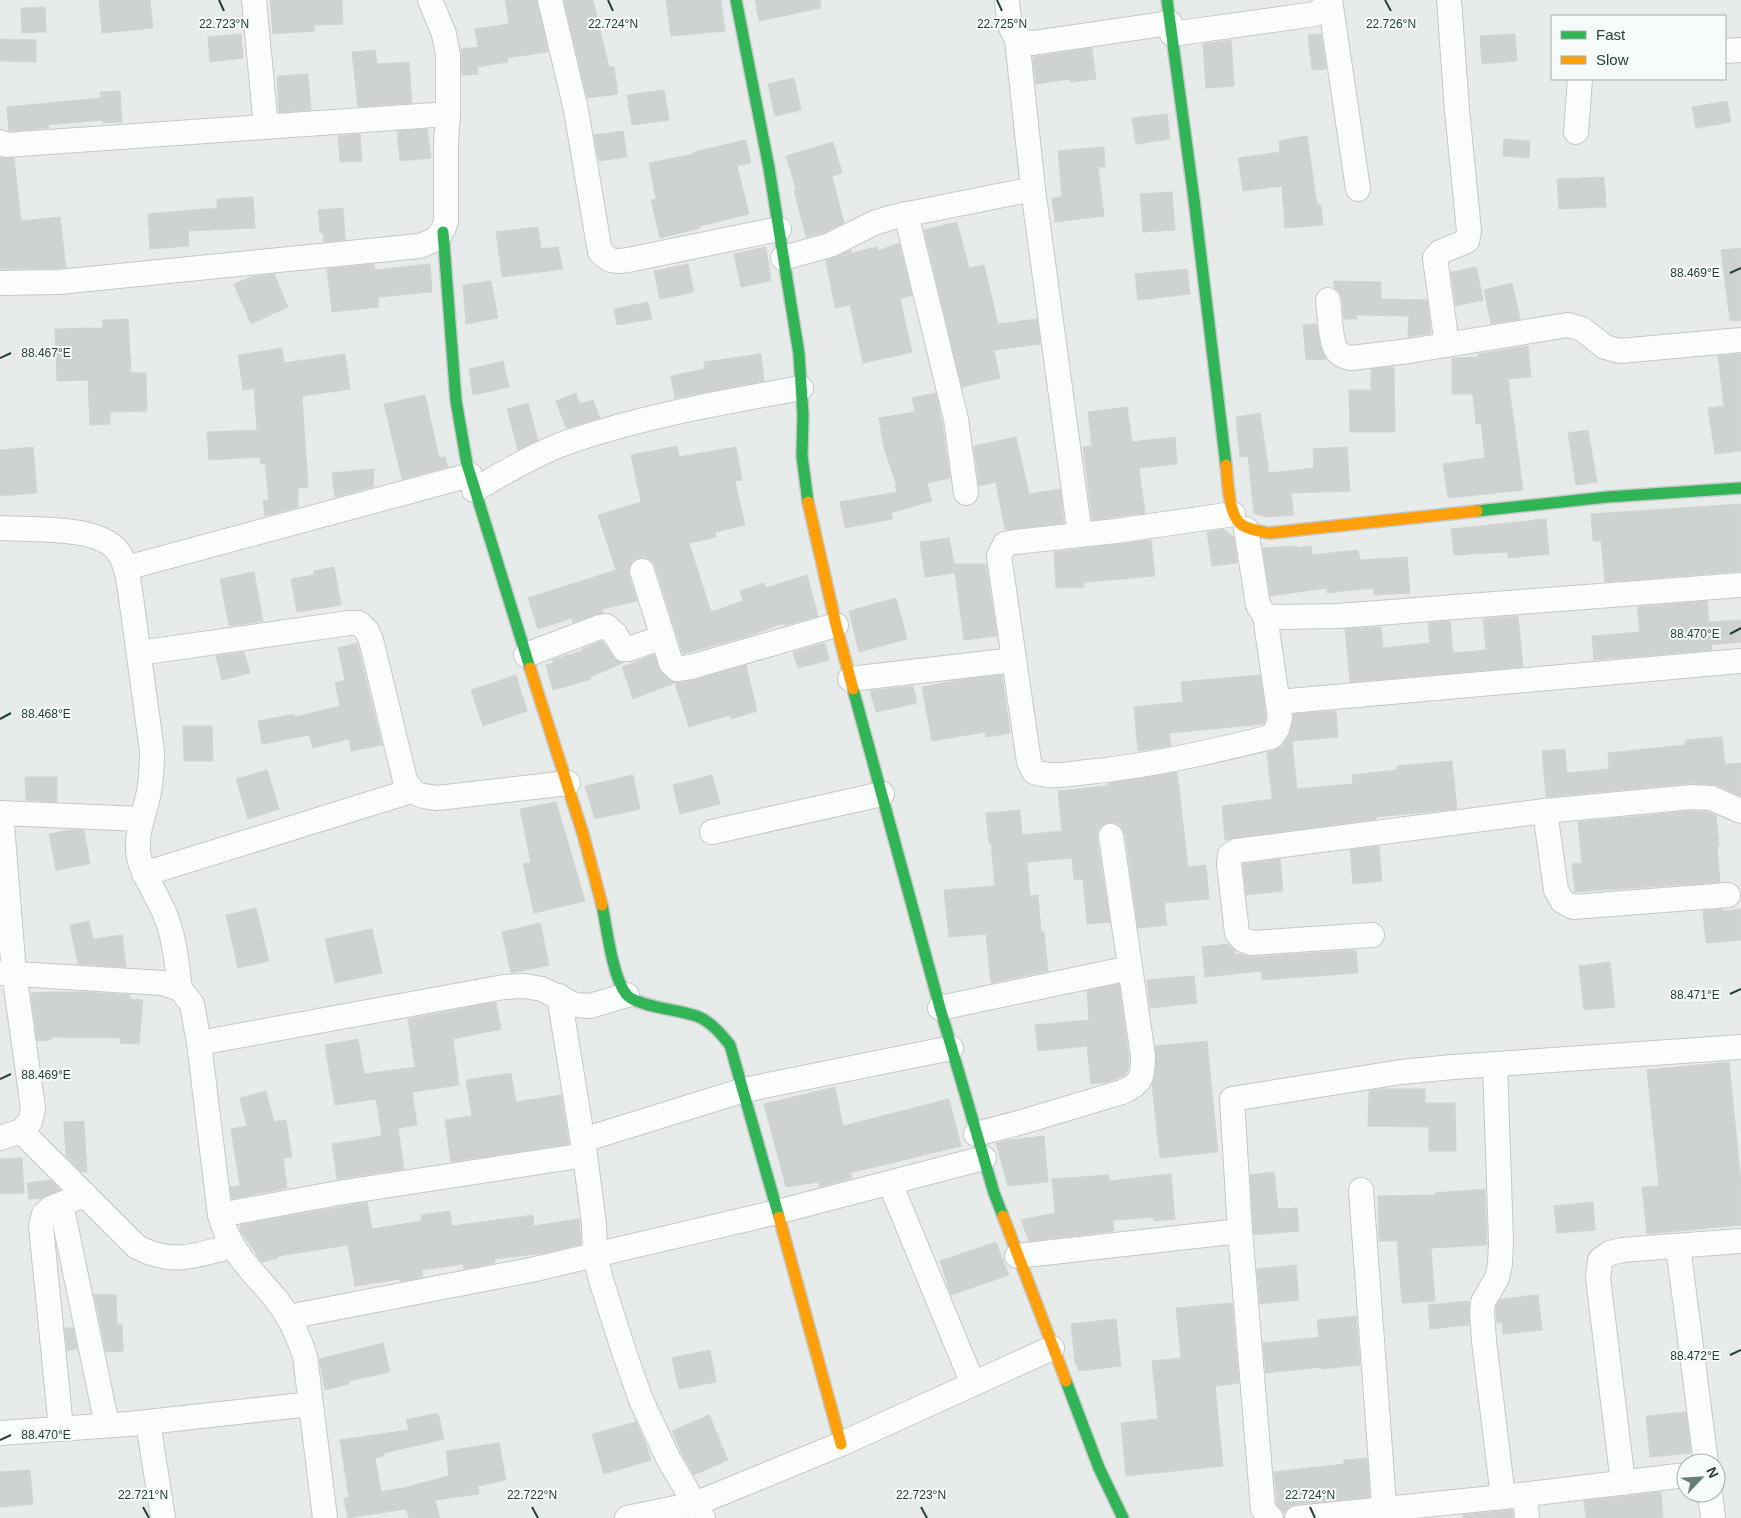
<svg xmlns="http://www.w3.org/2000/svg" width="1741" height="1518" viewBox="0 0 1741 1518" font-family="Helvetica,sans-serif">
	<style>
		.building { fill: #ced3d2; stroke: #d0d5d4 }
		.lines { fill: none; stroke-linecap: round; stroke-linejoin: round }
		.street-casing { stroke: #c4c9c8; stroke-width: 26 }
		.fast-casing { stroke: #c3c9c8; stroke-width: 14 }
		.slow-casing { stroke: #c3c9c8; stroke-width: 14 }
		.street { stroke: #fbfcfc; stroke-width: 24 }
		.fast { stroke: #30b455; stroke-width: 11 }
		.slow { stroke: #ff9f0a; stroke-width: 11 }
		.ticks { fill: none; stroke: #24403d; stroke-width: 2 }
		.ticks-label { font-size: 12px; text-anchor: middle; fill: #24403d; stroke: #f6faf9; stroke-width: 4; stroke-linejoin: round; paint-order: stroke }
	</style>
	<rect width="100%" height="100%" fill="#e7eceb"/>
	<g class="building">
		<path d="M99,0H150L153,28L102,33Z"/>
		<path d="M270,0H342L343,24L314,25V31L273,34Z"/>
		<path d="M505,0H537L548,52L507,58L508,62L477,67L478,74L462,75L461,49L478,47L475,29L509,24Z"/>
		<path d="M564,0H593L609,67H614L618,94L587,98Z"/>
		<path d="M666,0H721L725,31L671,36Z"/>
		<path d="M755,0H820L821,8L759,21Z"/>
		<path d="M45,7L46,32L22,33L21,8Z"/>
		<path d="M241,34L243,58L210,62L208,37Z"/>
		<path d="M1321,34L1326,69L1312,70L1308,35Z"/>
		<path d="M1515,34L1517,61L1482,64L1480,36Z"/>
		<path d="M0,39L36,40V62L0,61Z"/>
		<path d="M1231,40L1234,86L1206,88L1203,44Z"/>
		<path d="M1092,48L1096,79L1071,82L1070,79L1036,84L1033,57Z"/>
		<path d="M375,50L377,64L409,62L412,103L358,107L352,52Z"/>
		<path d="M308,74L311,110L279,112L277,76Z"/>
		<path d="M794,78L801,110L775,116L768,84Z"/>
		<path d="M664,90L669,120L632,125L627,95Z"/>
		<path d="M120,91L122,122L103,123L102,120L48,125L49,128L9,131L7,107L101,98L100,92Z"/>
		<path d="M1727,101L1731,122L1696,128L1692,107Z"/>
		<path d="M1167,114L1170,139L1136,144L1132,118Z"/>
		<path d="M427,129L431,158L400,161L397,131Z"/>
		<path d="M623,131L627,157L599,161L594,135Z"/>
		<path d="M360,134L362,161L340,162L338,136Z"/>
		<path d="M1307,136L1317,205H1321L1323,225L1285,228L1282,186L1243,191L1238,158L1280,152L1279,141Z"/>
		<path d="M1504,139L1530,141L1529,158L1503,156Z"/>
		<path d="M746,140L751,163L737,166L749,214L700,226V228L660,238L651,200L656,199L649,163L694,154V152Z"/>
		<path d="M833,142L842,173L832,176L844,223L825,232L806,237L794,190L796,189L786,156Z"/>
		<path d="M1104,147L1105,167H1098L1104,216L1055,222L1052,198L1062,197L1058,151Z"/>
		<path d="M0,157L14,158L21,221L60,217L66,268L0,269Z"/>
		<path d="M1604,177L1606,207L1559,209L1557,179Z"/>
		<path d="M1172,192L1175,230L1143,232L1140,194Z"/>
		<path d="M253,197L255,228L188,231L189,246L150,249L148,214L217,208V199Z"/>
		<path d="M343,208L345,240L324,242L323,233H320L318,210Z"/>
		<path d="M957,222L969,268L984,265L998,324L1037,319L1040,344L994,350L1000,378L962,387L924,230Z"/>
		<path d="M538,227L541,249L558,247L563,269L502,277L496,232Z"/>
		<path d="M899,243L912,295L900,299L912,352L863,363L850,305L835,308L826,260L851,250L852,253L877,247L878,251Z"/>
		<path d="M766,247L771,281L741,287L734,254Z"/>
		<path d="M1741,248V320L1730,321L1721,250Z"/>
		<path d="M374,264L375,270L430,264L432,292L378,297L379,307L332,312L327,269Z"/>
		<path d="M688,264L694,292L660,299L654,271Z"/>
		<path d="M1476,267L1483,300L1456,306L1451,272Z"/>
		<path d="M1187,269L1190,294L1138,300L1135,274Z"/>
		<path d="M274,274L288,307L251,324L234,284L251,277Z"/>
		<path d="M491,281L498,318L466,324L463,285Z"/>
		<path d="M1334,281L1381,282V299L1427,300L1431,333L1408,337L1409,316L1356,315L1357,319H1344L1342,298L1339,292L1334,288Z"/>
		<path d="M1512,283L1520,319L1491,324L1484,290Z"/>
		<path d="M648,302L652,319L617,325L614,309Z"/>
		<path d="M128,319L131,373H146L147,411L110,412V424L90,425L88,380L57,381L55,329L103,328L102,320Z"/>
		<path d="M1316,324L1320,345L1326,359L1306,360L1303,325Z"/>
		<path d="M1528,346L1531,377L1508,379L1523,490L1448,498L1443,464L1485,458L1481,423L1476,424L1473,394H1452V358L1478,357V354Z"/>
		<path d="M282,348L284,363L345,354L350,389L302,396L308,487L298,488V507L265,516L263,500H269L265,464H261L260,457L209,460L207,432L257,430L254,388L243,390L238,355Z"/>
		<path d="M761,354L764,381L675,398L671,376L705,369L704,362Z"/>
		<path d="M1741,354V451L1715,454L1708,408L1724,406L1718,356Z"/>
		<path d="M503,361L509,387L473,395L469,369Z"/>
		<path d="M1394,367L1395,432H1350L1349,390H1371V369Z"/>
		<path d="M576,393L580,404L593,400L600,418L566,428L556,401Z"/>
		<path d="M936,393L942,422L950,478L927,483L932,501L891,513L893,519L845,528L840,502L897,492L895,486H897L884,448L879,418L915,412L912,398Z"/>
		<path d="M425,395L439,458L445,457L448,467L402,479L384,404Z"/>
		<path d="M528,403L538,440L518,450L507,409Z"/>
		<path d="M1127,407L1132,442L1175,437L1177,464L1139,468L1145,513L1092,520L1083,447L1092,446L1088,412Z"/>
		<path d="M1260,413L1269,473L1314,468L1313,449L1347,447L1350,491L1291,493L1294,515L1270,517L1254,514L1248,456L1240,457L1236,417Z"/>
		<path d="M1588,430L1597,482L1576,485L1568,433Z"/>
		<path d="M1016,437L1029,494L1060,489L1064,523L1005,530L996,482L979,486L974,446Z"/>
		<path d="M677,446L679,457L736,447L742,480L735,481L745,525L715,532L716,537L689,543L711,612L743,601L740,591L764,583L766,588L807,575L818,616L786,625L781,624L748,636L683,654L655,566L652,561L645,558H638L632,561L629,569V575L637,601L602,609L603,613L573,623L572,618L538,629L528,598L616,570L598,515L641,502L631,455Z"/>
		<path d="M33,447L37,493L0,496V450Z"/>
		<path d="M374,469L373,487L335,497L332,473Z"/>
		<path d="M1741,504V571L1605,582L1601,541H1593L1591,514Z"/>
		<path d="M1546,519L1549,554L1508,558V552L1454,555L1451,529Z"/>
		<path d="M1224,529L1234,538L1237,563L1212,566L1207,532Z"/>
		<path d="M949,538L954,564H986L997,636L964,640L955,573L925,577L920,542Z"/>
		<path d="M1151,540L1155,576L1084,582V587L1056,588L1054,552Z"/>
		<path d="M1297,546V548L1311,546L1312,555L1358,550L1360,560L1407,557L1410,593L1374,595L1373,588L1327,593V588L1270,596L1263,548Z"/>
		<path d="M334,567L341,605L297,612L291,579L314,575V571Z"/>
		<path d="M254,572L263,621L229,626L220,579Z"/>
		<path d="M896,598L907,639L859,652L849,611Z"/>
		<path d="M1707,601L1709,622L1741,620V642L1711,645L1712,650L1594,660L1592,636L1640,632L1637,607Z"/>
		<path d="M1518,616L1523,667L1350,682L1345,629L1381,627L1383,648L1430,643L1428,623L1450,621L1453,653L1486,650L1483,619Z"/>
		<path d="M602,641L613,656L617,661L623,663L590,677L591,679L553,690L546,665L553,663L552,660L582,651V649Z"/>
		<path d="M357,643L382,745L351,751L349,739L313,748L309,735L262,744L258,721L294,714L295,717L340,706L335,683L345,680L338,648Z"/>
		<path d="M825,643L829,660L798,668L793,652Z"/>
		<path d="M244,652L250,673L222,680L216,656Z"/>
		<path d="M654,655L661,672L673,682L695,680L746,665L757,711L731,719L730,715L689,727L675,683L633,699L622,667Z"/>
		<path d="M516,675L527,711L483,726L471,690Z"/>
		<path d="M1002,675L1010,733L986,737L985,732L932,741L922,687L965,679Z"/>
		<path d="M1260,675L1266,717L1264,724L1169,733L1171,746L1138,751L1134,707L1183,702L1181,682Z"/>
		<path d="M913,686L917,703L876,712L870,691Z"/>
		<path d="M1336,711L1338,737L1292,741L1297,789L1353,784L1352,775L1397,770V766L1452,761L1457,809L1376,817V819L1225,840L1222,806L1272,799L1267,752L1275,750L1282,746L1288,737L1293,722V714Z"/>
		<path d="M183,726H212L213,761H184Z"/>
		<path d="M1722,737L1725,764L1741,763V796L1716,785L1693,783L1546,797L1542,751L1565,749L1567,773L1609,769L1608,753L1685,745V740Z"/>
		<path d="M267,770L279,809L248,819L236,779Z"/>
		<path d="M1177,772L1188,867L1206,865L1209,899L1164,903L1167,925L1138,928L1125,834L1122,828L1117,823H1109L1103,825L1098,830L1097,838L1110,922L1087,924L1083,879L1074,880L1072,858L1027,862L1030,896L1038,895L1041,932H1044L1048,971L991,983L986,934L949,937L944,890L995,886L991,843H989L986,813L1020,810L1022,835L1062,831L1058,791L1108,786V783Z"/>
		<path d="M633,775L640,809L595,819L585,786Z"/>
		<path d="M712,775L720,804L680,814L673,785Z"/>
		<path d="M25,777H57V802L26,800Z"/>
		<path d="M556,802L585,901L534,913L523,864L531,863L520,809Z"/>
		<path d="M1692,811L1708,812L1716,815L1719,846H1717L1720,882L1575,892L1572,864L1582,863L1578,822Z"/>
		<path d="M70,830H84L90,864L56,870L49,834Z"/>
		<path d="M1379,846L1382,881L1353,884L1350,850Z"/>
		<path d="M1280,859L1283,891L1246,895L1243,864Z"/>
		<path d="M256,908L269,961L238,968L226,915Z"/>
		<path d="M1722,909L1723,911L1741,909V940L1706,943L1703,911Z"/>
		<path d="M89,921L93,939L122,935L126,967L78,964L70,925Z"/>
		<path d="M540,923L549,965L511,973L502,932Z"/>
		<path d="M372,929L382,973L335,983L325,939Z"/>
		<path d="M1228,944L1234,950L1235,954H1241L1253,957L1356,950L1358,973L1262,980L1261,971L1205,977L1202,947Z"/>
		<path d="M1610,962L1615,1007L1584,1010L1579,966Z"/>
		<path d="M1194,976L1197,1003L1150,1008L1147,980Z"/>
		<path d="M1119,984L1129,1057L1128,1070L1125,1075L1108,1082L1091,1084L1087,1046L1038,1051L1035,1025L1089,1020L1087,991Z"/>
		<path d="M50,992H84L130,995V999L143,1000L139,1044L120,1043L121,1038L51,1037V1040L37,1041L31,993Z"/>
		<path d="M496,1002L501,1029L453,1039L459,1085L412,1092L417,1125L398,1128L404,1169L337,1179L332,1144L382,1136L376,1099L335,1105L325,1045L358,1039L364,1074L415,1067L408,1019Z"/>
		<path d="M1207,1041L1218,1152L1160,1158L1152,1085L1156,1070L1155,1046Z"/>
		<path d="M1729,1062L1741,1182V1225L1647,1234L1642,1187L1659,1186L1647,1070Z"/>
		<path d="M511,1073L516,1102L561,1095L569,1144L451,1162L445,1120L472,1116L466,1080Z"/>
		<path d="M835,1087L843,1126L949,1099L961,1146L850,1173L852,1178L820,1187L818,1182L786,1187L764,1104Z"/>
		<path d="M1383,1089H1425V1103H1455L1456,1151H1429V1127L1368,1126L1369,1091Z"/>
		<path d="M266,1091L274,1122L286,1120L292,1157L283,1158L287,1188L232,1199L230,1187L240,1186L231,1129L247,1126L240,1098Z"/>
		<path d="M84,1121L87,1172H81L66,1156L64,1122Z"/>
		<path d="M1044,1136L1048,1182L1008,1186L996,1143L1009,1140Z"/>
		<path d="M22,1158L24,1193L0,1194V1159Z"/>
		<path d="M1274,1172L1278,1209L1297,1208L1299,1231L1254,1235L1250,1175Z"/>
		<path d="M1171,1174L1175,1219L1154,1221V1217L1113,1220L1114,1231L1029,1241L1021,1220L1055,1213L1052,1179L1109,1175V1181Z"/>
		<path d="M51,1180L60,1190L42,1198L29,1199L27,1183Z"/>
		<path d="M1485,1189L1487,1245L1431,1248L1435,1301L1402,1303L1397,1241H1379L1378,1196L1435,1195V1193Z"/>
		<path d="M367,1202L372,1229L422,1221L421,1215L450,1211L452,1226L533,1215L534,1226L579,1219L581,1244L544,1253L494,1259L495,1263L464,1269L463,1264L422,1270L423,1277L404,1281H400V1279L355,1286L348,1245L278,1256V1258L262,1262L241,1232L240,1225Z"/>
		<path d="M1593,1202L1595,1230L1557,1233L1554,1206Z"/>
		<path d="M996,1242L1009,1275L951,1295L940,1261Z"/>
		<path d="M1296,1265L1299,1300L1260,1304L1257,1269Z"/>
		<path d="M94,1294L116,1295L117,1324H122L123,1351L106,1352Z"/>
		<path d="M1538,1295L1542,1330L1503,1334L1502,1322L1497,1323L1496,1306L1501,1299Z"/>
		<path d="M1469,1301V1325L1430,1329L1428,1305Z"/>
		<path d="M1232,1303L1239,1383L1215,1386L1223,1466L1126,1476L1121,1423L1158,1419L1152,1361L1181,1358L1176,1308Z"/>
		<path d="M1356,1316L1360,1365L1322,1369V1367L1266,1373L1263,1343L1319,1337L1317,1320Z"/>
		<path d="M1116,1319L1121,1366L1079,1371L1075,1362L1071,1324Z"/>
		<path d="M65,1328H73L77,1349L67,1351Z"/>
		<path d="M383,1343L390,1372L348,1381L349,1384L325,1390L319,1359Z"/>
		<path d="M710,1350L716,1382L679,1389L672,1358Z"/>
		<path d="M1686,1412L1691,1453L1650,1457L1646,1416Z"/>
		<path d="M438,1413L444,1439L384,1453V1456L375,1458L381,1492L403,1488L449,1476L446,1451L499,1443L506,1480L478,1486L479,1494L435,1500L440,1518H409L406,1509L348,1518L344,1498H349L340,1440L409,1430L406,1420Z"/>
		<path d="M709,1415L728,1460L694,1475L683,1456L672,1431Z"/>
		<path d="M636,1422L645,1442L651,1460L604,1474L592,1434Z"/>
		<path d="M1367,1458L1370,1497L1296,1504L1289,1507L1283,1513L1277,1504L1274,1472L1344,1464V1460Z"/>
		<path d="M30,1470L33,1504L0,1507V1472Z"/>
		<path d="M1661,1492L1663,1518H1586L1584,1501Z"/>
		<path d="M1512,1510L1513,1518H1464L1463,1515Z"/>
	</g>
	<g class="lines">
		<g class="street-casing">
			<g id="street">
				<path d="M254,0L266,127"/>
				<path d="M550,0L576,110L600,252C611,262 613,262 628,260L779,229"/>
				<path d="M1007,0C1009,20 1008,42 1033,43L1170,23"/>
				<path d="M1330,0L1358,189"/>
				<path d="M1172,34L1315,14L1326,6L1328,0"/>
				<path d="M1017,39L1033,189L1080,535"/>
				<path d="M1725,51L1741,50"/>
				<path d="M1576,132L1580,79"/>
				<path d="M0,142L6,145L448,114"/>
				<path d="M906,214L956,419L966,493"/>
				<path d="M783,258L830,245L874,223L893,217L1033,189"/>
				<path d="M0,283L59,282L419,246C434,241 442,237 446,221V143L448,114V55L444,34L430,0"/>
				<path d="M1328,300C1330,313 1330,342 1337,351C1341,356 1346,357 1351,358L1409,351L1568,325L1582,329L1605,347L1620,351L1741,340"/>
				<path d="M1447,345L1435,258L1440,252L1467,241L1469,231L1457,110L1449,0"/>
				<path d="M474,490C504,473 535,454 568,442C644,416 723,402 801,388"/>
				<path d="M1233,514L1116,531L1015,542L1005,544L999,556L1029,762L1034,772C1052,778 1069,774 1087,772C1150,766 1210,752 1271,737L1277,729L1280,718L1265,616"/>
				<path d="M0,528C30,530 102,525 119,553C126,564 128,577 130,590L152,751C152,768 151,785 147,801C142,820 135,838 139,858C144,879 159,897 166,917C175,940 177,965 180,989"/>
				<path d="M1246,529L1258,605L1265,616L1278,617L1339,616L1741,585"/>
				<path d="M126,568L470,475"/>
				<path d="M642,571L671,663L677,669L691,667L836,625"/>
				<path d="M139,653L349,623H359L367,631L371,640L405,780C414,796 420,796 438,798L568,783"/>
				<path d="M526,655L600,627L606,626L615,634L624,649H629L663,637"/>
				<path d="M850,679L1014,660"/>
				<path d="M1278,702L1741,661"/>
				<path d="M1545,811L1556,890L1562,901L1573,907L1728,895"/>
				<path d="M0,813L141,819"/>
				<path d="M712,832L882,794"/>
				<path d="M144,874L411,791"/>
				<path d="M1372,935L1252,943L1243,940L1237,933L1229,864L1230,855L1236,851L1545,811L1692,797L1711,798L1741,811"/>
				<path d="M0,973L163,983L180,989L192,1004L199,1043L220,1215C231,1254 251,1269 275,1298C290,1316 298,1335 305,1356L325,1518"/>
				<path d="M559,996L585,1155L594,1224L595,1254L601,1280L624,1352L641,1400L668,1458L703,1518"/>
				<path d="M940,1008L1130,968"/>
				<path d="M199,1043L504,987L525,986L542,989L575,1005L590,1006L627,995"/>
				<path d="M1495,1064L1501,1241L1500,1264L1497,1278L1483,1302L1482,1312L1484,1341L1503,1497"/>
				<path d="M21,1131L137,1247C173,1266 196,1255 233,1246"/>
				<path d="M976,1134L1022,1122L1122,1092C1142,1084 1143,1076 1143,1056L1111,836"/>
				<path d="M0,1138L21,1131L30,1122L33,1108L14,973L1,813"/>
				<path d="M583,1140L744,1090L951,1048"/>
				<path d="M890,1183L973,1384"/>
				<path d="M1361,1190L1385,1518"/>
				<path d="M61,1204L107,1425"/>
				<path d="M220,1215L338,1193L585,1155"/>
				<path d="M1678,1246L1706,1463"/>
				<path d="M1017,1256L1240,1231"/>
				<path d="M288,1317L531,1270L777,1212L984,1158"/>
				<path d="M148,1422L163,1518"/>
				<path d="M61,1428L41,1226L44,1214L51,1208L85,1195"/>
				<path d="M0,1433L129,1424L311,1404"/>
				<path d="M1623,1483L1598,1278L1600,1260L1610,1253L1622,1250L1741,1241"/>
				<path d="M1710,1493L1713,1518"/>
				<path d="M1525,1495L1527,1518"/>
				<path d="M627,1518L695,1504L841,1444L1052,1348"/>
				<path d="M1271,1518L1263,1509L1240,1231L1232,1099L1401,1072L1453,1067L1741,1047"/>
				<path d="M1297,1518L1503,1497L1686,1475"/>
			</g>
		</g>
		<g class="fast-casing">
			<g id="fast">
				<path d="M736,0L769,168L799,354L803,415L802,456L808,502"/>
				<path d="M1167,0L1194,199L1226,465"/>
				<path d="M443,232L456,401L467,464L530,668"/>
				<path d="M1477,511L1607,497L1741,488"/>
				<path d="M853,689L940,1008L994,1193L1003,1216"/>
				<path d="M602,905C607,929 612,975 626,994C636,1007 683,1010 699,1017C712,1023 721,1034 730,1045L779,1217"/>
				<path d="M1066,1381L1099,1468L1123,1518"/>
			</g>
		</g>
		<g class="slow-casing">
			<g id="slow">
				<path d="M1226,465C1228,481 1228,516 1242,525C1250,530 1260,531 1269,533L1477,511"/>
				<path d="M808,502L836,625L853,689"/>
				<path d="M530,668L583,834L602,905"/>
				<path d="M1003,1216L1066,1381"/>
				<path d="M779,1217L841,1444"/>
			</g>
		</g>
		<use href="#street" class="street"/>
		<use href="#fast" class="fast"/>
		<use href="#slow" class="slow"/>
	</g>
	<path class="ticks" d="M219,0L224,11M608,0L613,11M997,0L1002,11M1385,0L1391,11M1730,273L1741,268M0,358L11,353M1730,634L1741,628M0,719L11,713M1730,994L1741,989M0,1079L11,1074M1730,1355L1741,1350M0,1440L11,1435M143,1507L149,1518M532,1507L538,1518M921,1507L927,1518M1310,1507L1315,1518"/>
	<g class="ticks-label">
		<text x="224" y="28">22.723°N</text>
		<text x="613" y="28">22.724°N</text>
		<text x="1002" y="28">22.725°N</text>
		<text x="1391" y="28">22.726°N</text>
		<text x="1695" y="277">88.469°E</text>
		<text x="46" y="357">88.467°E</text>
		<text x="1695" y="638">88.470°E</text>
		<text x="46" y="718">88.468°E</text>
		<text x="1695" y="999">88.471°E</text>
		<text x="46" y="1079">88.469°E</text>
		<text x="1695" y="1360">88.472°E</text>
		<text x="46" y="1439">88.470°E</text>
		<text x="143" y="1499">22.721°N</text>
		<text x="532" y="1499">22.722°N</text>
		<text x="921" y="1499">22.723°N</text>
		<text x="1310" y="1499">22.724°N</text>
	</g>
	<rect x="1551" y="15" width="175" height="65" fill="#f6faf9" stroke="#a2b0ae"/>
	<rect x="1561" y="31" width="25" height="8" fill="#30b455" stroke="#a2b0ae"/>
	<text x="1596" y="40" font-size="15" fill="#24403d">Fast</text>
	<rect x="1561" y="56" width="25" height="8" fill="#ff9f0a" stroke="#a2b0ae"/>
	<text x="1596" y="65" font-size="15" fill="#24403d">Slow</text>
	<g transform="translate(1701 1478) rotate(65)"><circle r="24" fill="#f6faf9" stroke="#a2b0ae"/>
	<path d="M0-4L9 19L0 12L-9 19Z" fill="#687c7a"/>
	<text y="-8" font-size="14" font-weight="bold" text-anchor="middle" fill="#24403d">N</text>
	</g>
</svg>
